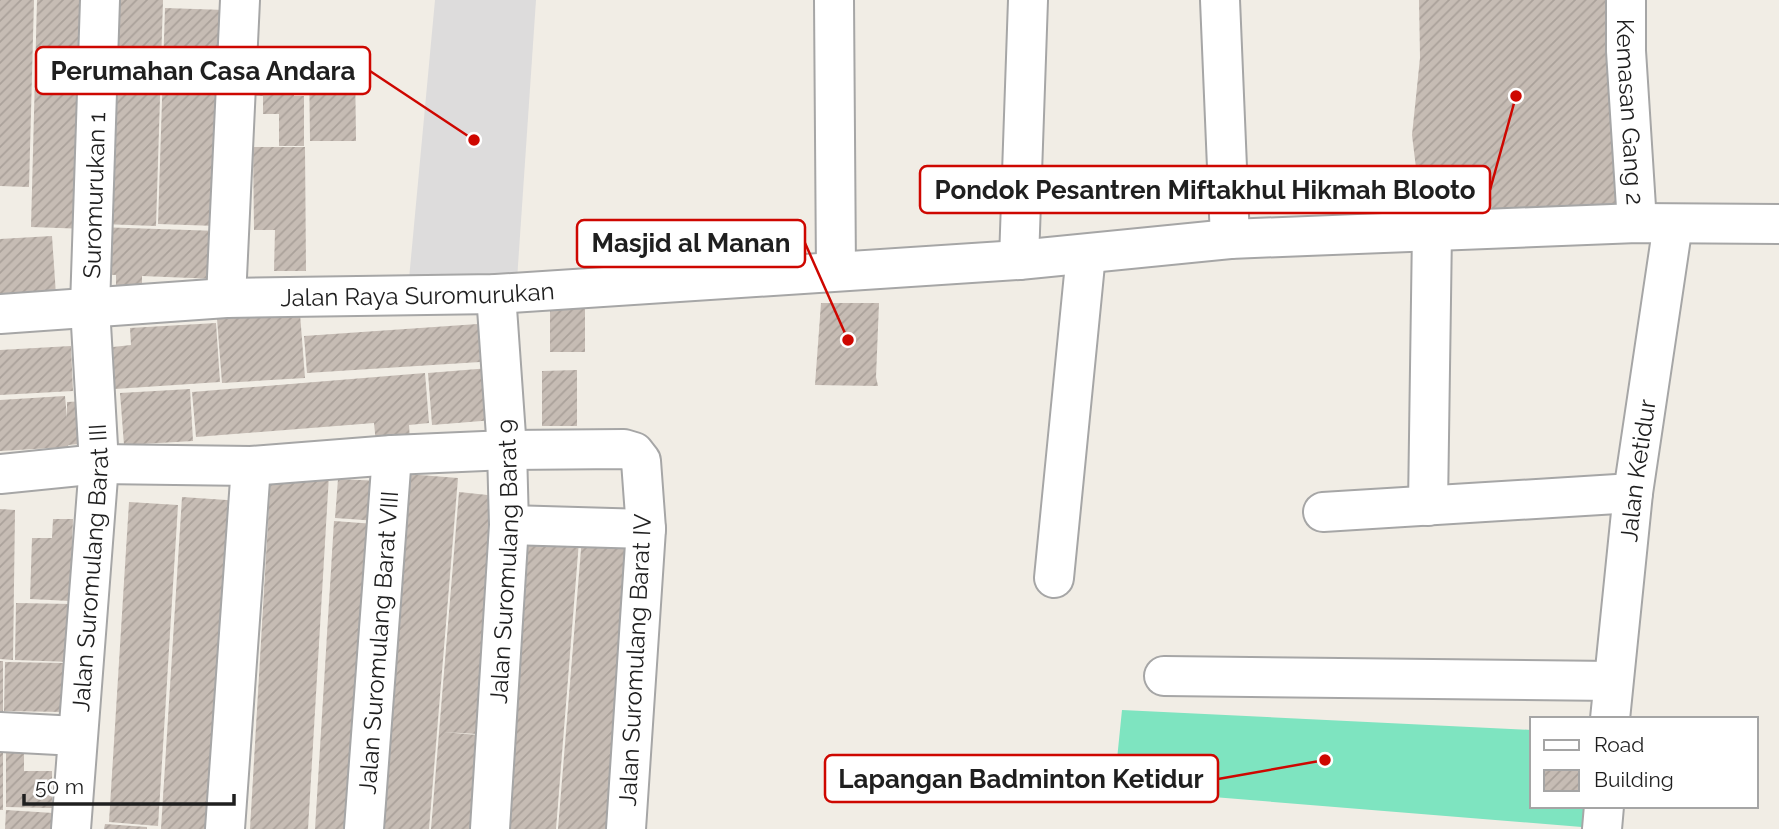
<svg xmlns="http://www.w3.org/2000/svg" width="1779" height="829" viewBox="0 0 1779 829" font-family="Raleway,sans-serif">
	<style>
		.residential { fill: #dddcdc }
		.pitch { fill: #7ee4c0 }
		.building { fill: url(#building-hatch) }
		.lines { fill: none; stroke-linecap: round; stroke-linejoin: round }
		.minor-casing { stroke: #a6a6a6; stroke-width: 42 }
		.minor { stroke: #fff; stroke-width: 38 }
		.labels { text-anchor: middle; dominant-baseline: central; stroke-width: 6; stroke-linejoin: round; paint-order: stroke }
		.street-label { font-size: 24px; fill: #1f1f1f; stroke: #fff }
		.leader { fill: none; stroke: #ce0700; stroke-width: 2.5 }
		.callout-dot { fill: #ce0700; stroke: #fff; stroke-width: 2.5 }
		.callout { fill: #fff; stroke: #ce0700; stroke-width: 2.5 }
		.callout-label { font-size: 26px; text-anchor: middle; font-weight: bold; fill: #1f1f1f }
	</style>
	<defs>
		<pattern id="building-hatch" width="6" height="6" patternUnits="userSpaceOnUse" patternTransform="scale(1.75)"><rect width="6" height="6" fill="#c6bcb4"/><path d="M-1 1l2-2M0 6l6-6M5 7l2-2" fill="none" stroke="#aaa19a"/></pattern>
	</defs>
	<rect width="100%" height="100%" fill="#f1ede5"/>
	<path class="residential" d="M435,0H536L517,280L409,279Z"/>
	<path class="pitch" d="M1122,710L1532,730V806H1595L1594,828L1114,789Z"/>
	<g class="building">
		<path d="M0,0H34L29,187L0,186Z"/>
		<path d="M37,0H93L87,229L31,227Z"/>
		<path d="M110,0H163L156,226L102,224Z"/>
		<path d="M1419,0H1614L1620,208L1422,217L1412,135L1420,58Z"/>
		<path d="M165,8L225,10L217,226L158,224Z"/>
		<path d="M249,54L294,55V96H304V146H279V114H263V96H249Z"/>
		<path d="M355,61L356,141H310L309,62Z"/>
		<path d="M253,147H305L306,271H274L275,230H254Z"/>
		<path d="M97,227L219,231L217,279L142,276V287L116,286V275L95,274Z"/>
		<path d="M52,236L56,295L0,298V239Z"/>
		<path d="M821,303H879L876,377L878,386L815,385Z"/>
		<rect x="550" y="308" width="35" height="44"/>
		<path d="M300,314L305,378L222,383L217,319Z"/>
		<path d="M216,323L220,382L115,389L113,347L131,345L130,328Z"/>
		<path d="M478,324L480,362L307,373L304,336Z"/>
		<path d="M71,346L73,391L0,395V350Z"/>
		<path d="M490,368L494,420L432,425L428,373Z"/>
		<path d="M577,370V426H542V371Z"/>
		<path d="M425,373L429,423L409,425L410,441L376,443L374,423L196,437L192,392Z"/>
		<path d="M190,389L193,441L124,445L120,393Z"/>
		<path d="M65,396L67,418V402L87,401L90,443L68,445L69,447L0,451V400Z"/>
		<path d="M271,471L329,475L308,829H250Z"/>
		<path d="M407,474L458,478L429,829H378Z"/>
		<path d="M338,479L381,481L378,521L335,518Z"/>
		<path d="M459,492L497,496L478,734L443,732L489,736L481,829H431Z"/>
		<path d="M182,497L241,501L220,829H161Z"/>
		<path d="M129,502L178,505L158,826L109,822Z"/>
		<path d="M0,509L15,510L13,660L0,659Z"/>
		<path d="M53,519H73L70,601L30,599L32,538H52Z"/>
		<path d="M334,521L375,524L356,829H315Z"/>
		<path d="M527,536L579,541L556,829H503Z"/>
		<path d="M582,537L638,542L614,829H558Z"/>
		<path d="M16,603L72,604L71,662L15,660Z"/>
		<rect x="0" y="661" width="3" height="53"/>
		<path d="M5,662L65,663L64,712L4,711Z"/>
		<rect x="0" y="745" width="3" height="65"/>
		<path d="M6,753H24V771H52V808L6,807Z"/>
		<path d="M6,810L53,813L52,829H5Z"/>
		<path d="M105,824L147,827V829H104Z"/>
	</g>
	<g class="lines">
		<g class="minor-casing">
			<g id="minor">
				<path d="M834,0L836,271"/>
				<path d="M1220,0L1230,239"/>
				<path id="s1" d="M1626,0V51L1637,223"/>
				<path d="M1019,260L1028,0"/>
				<path d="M226,298L240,0"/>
				<path id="s2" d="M0,314L226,298L496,294L1019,260L1230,239L1637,223L1779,224"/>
				<path d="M0,474L99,464L251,466L392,455L507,450L624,449L634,452L641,461L646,529L626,829"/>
				<path d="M1428,506L1432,231"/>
				<path d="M1323,512L1633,493"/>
				<path d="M509,525L646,529"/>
				<path d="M1054,578L1086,254"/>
				<path d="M1164,676L1613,681"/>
				<path id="s3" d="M1610,719L1633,493L1673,224"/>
				<path d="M0,732L77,736"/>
				<path id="s4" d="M71,829L99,464L90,307L100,0"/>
				<path d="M225,829L251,466"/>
				<path id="s5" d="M364,829L392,455"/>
				<path id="s6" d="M490,829L509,525L507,450L496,294"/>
				<path d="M1602,829L1604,806"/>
			</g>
		</g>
		<use href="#minor" class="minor"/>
	</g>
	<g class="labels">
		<g class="street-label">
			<text stroke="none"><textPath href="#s1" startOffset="112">Kemasan Gang 2</textPath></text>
			<text stroke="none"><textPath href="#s4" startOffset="635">Suromurukan 1</textPath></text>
			<text stroke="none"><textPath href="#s2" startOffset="418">Jalan Raya Suromurukan</textPath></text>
			<text stroke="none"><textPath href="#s3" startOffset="250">Jalan Ketidur</textPath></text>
			<text stroke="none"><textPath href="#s6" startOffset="268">Jalan Suromulang Barat 9</textPath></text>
			<text stroke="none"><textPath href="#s4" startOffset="262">Jalan Suromulang Barat III</textPath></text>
			<text stroke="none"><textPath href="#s5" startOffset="187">Jalan Suromulang Barat VIII</textPath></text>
			<text transform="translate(635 660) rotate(-87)">Jalan Suromulang Barat IV</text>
		</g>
	</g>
	<path class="leader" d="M474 140L370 71M1516 96L1490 190M848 340L805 243M1325 760L1218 779"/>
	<g class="callout-dot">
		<circle cx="474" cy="140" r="7"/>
		<circle cx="1516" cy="96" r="7"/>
		<circle cx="848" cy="340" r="7"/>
		<circle cx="1325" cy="760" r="7"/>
	</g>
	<g class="callout">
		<rect x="36" y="47" width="334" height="47" rx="7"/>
		<rect x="920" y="166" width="570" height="47" rx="7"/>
		<rect x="577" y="220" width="228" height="47" rx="7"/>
		<rect x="825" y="755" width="393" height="47" rx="7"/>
	</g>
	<g class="callout-label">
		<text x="203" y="80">Perumahan Casa Andara</text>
		<text x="1205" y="199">Pondok Pesantren Miftakhul Hikmah Blooto</text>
		<text x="691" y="252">Masjid al Manan</text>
		<text x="1021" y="788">Lapangan Badminton Ketidur</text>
	</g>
	<rect x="1530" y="717" width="228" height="91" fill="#ffffff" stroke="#a5a5a5" stroke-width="2"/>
	<rect x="1544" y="740" width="35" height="10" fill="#ffffff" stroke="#a5a5a5" stroke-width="2"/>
	<text x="1594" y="752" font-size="21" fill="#1f1f1f">Road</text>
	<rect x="1544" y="770" width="35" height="21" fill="url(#building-hatch)" stroke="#a5a5a5" stroke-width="2"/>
	<text x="1594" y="787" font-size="21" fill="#1f1f1f">Building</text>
	<path d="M24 794v10h210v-10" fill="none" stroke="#1f1f1f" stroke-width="3.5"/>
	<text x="35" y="794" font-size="21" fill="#1f1f1f" stroke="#ffffff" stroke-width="5" paint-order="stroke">50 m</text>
</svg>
